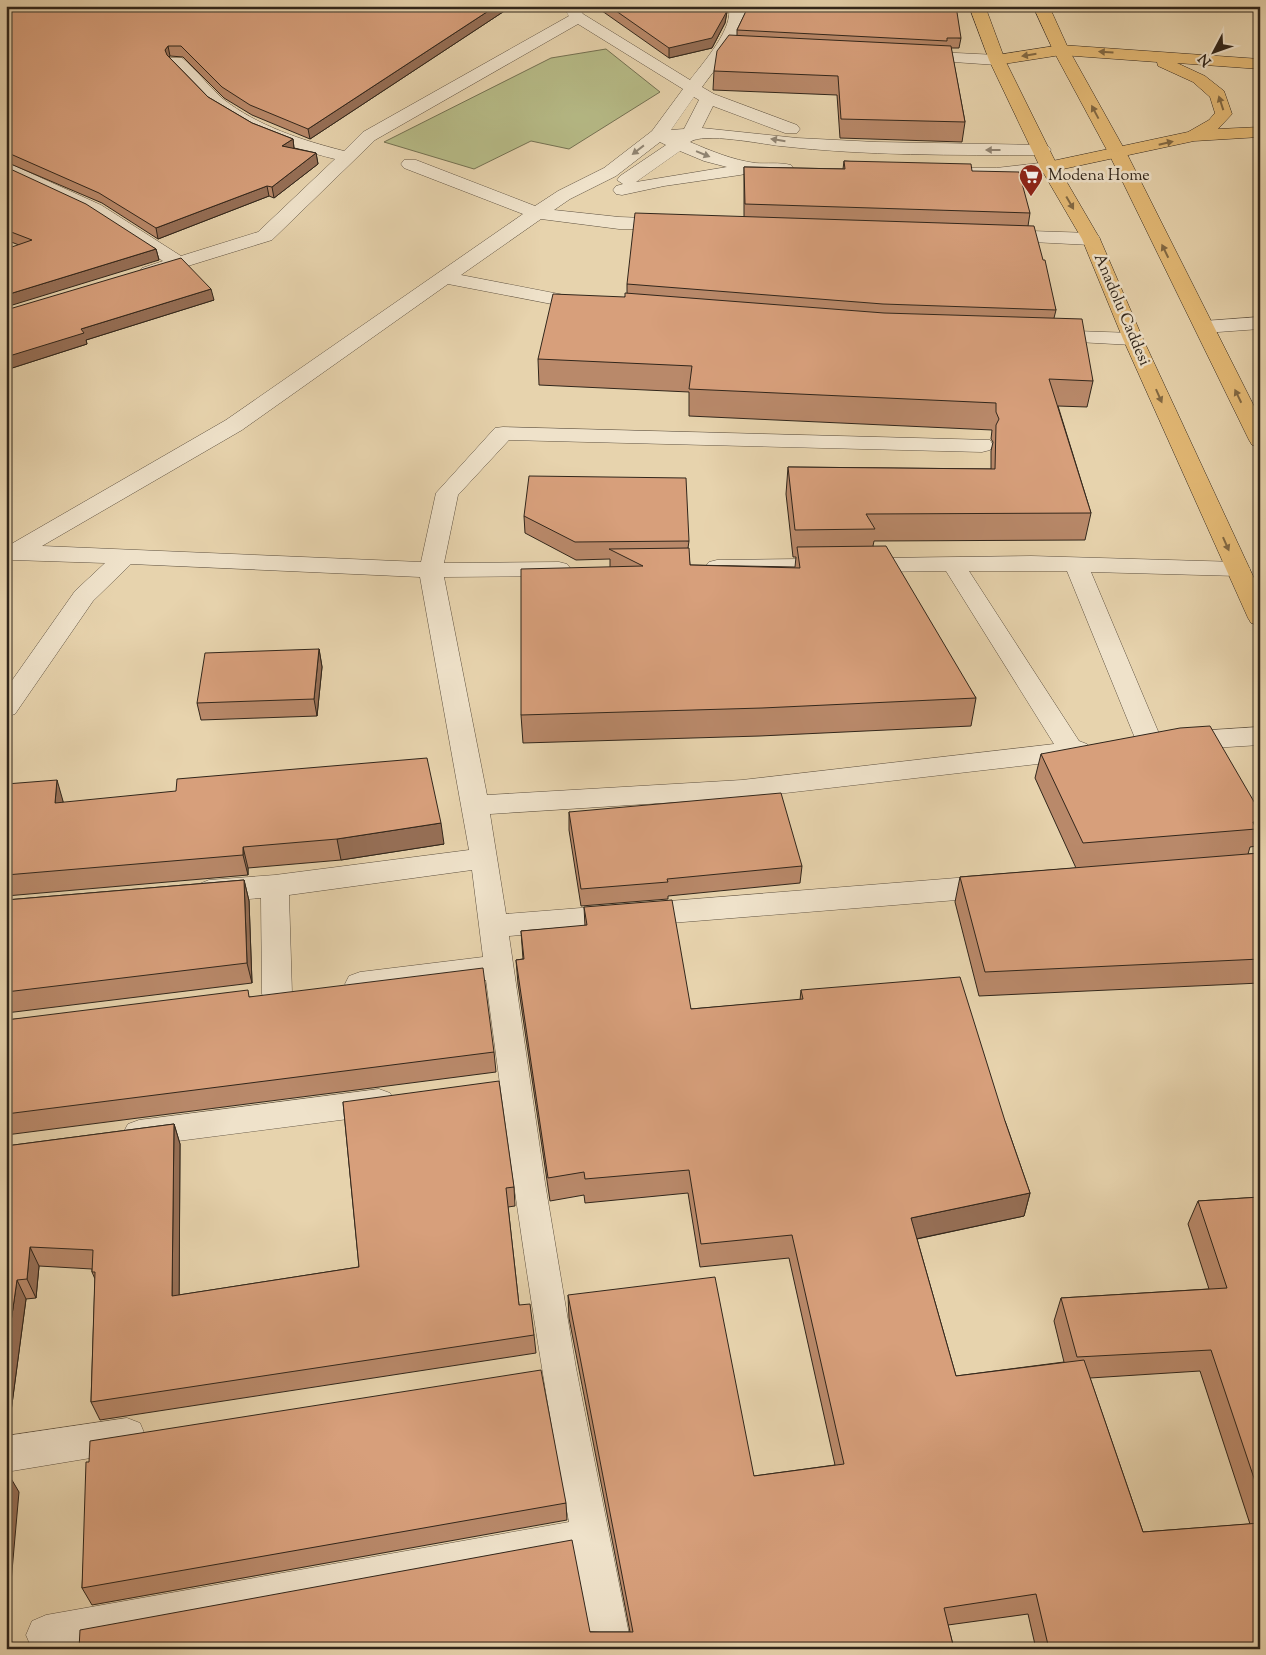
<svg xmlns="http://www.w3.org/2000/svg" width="1266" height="1655" viewBox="0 0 1266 1655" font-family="'Sorts Mill Goudy',serif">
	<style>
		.green { fill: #b7bc88; stroke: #747152 }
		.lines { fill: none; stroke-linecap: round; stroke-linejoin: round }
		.minor-casing { stroke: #5e5140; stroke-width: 1 }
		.major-casing { stroke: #31261b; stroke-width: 1 }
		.highway-casing { stroke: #31261b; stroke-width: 1 }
		.minor { fill: #efe2ca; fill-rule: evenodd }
		.major { fill: #e4ba76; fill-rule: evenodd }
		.highway { fill: #e4ba76; fill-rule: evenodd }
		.wall { fill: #b9896a; stroke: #31261b; fill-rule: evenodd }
		.shaded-wall { fill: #966f56; stroke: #31261b }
		.building { fill: #d79f7b; stroke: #31261b }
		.oneway { fill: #826944 }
		.oneway2 { fill: #908472 }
		.labels { text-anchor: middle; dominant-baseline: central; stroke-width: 5; stroke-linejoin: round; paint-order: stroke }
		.far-poi-label { font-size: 16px; fill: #31261b; stroke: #efe2ca; text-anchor: start }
		.far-street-label { font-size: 16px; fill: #31261b; stroke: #efe2ca }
	</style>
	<rect width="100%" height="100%" fill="#e7d3ad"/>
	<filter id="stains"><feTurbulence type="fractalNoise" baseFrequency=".004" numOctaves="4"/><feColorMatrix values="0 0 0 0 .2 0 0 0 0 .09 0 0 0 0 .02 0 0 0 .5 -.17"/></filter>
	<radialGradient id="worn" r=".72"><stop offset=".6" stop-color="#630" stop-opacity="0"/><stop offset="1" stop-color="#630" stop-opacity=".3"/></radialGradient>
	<path class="green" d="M606,49L660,92L569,149L531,141L474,169L384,142L551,58Z"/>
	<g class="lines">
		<g class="minor-casing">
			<g id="minor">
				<path d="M562,6H577L583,14L690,80C702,64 736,26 728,6H744C752,27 714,70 702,87L714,94L797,125L800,129L797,133H785L713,106L702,128L797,138L876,142L1042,145L1048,146L1051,150L1048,154L1042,155C955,155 866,156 780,146C762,144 703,132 690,142C711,151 733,160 755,163C767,164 779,162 791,165L794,169L791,173C774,177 756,171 740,175L664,186L622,195L616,194L613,190L616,186L623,184L617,180L620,176L666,145L660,142L616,176L570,199L554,210L619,217L672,219L679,221L681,225L679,229H619L541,219L461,275L595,301L598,305L595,309L588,311L448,284L242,430L42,546L421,562L436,493L495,428L503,427L990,440L993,445L990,450L982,452L509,440L458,495L444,563L559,562L567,564L571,569L567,574L559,576L444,577L487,795L742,780L1054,744L946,571L717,574L709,572L705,567L709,562L717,560L1031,556L1238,562L1246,564L1250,569L1246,574L1238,576L1091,572L1163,743L1159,749L1150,752L1141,749L1137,743L1067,571H969L1079,741L1087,744L1091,750L1087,756L1072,760L742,798L490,814L506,914L994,875L1004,879L1008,886L1004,893L994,897L509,936L545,1183L576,1368L632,1649H592L575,1558L79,1649H32L26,1635L32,1621L46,1615L569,1522C535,1342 510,1161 486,980L360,996L349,992L345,984L349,976L360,972L483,957L472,870L289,895L292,994L288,1002L277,1006L266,1002L262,994L261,898L209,902L199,898L195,891L199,884L209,880L275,875L469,850L420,577L131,564L93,601L15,714L6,717V689L75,591L105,563L13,560L6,558V547L226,420L523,214L404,168L401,164L404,160H416L535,206L558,191L604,168L652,131L683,89L578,24L375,140L272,240L149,278L142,276L139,272L142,268L163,261L89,213L6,174V162L101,205L181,256L258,232L335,159C291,148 247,134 211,106C196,93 186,77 170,64L168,61L170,58H182C197,70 208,86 223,99C258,126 301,140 344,151L363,132L569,16ZM694,97L699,100L684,129L671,130ZM680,151L704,161L727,167L636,182Z"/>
				<path d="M916,51L997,55L1005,60L997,65L910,59L908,56L910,53Z"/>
				<path d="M1049,162L1055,163L1058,167L1055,171C1028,177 992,182 965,176L962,172L965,168H996Z"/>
				<path d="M1000,230L1091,233L1098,235L1100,239L1098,243L1091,245L993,240L991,236L993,232Z"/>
				<path d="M1260,317V329L1204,333L1197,331L1194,327L1197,323L1204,321Z"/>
				<path d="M1047,330L1133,333L1140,335L1143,339L1140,343L1133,345L1040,340L1037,336L1040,332Z"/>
				<path d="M1260,727V745L1180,750L1171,747L1167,741L1171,735L1180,732Z"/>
				<path d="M379,1089L390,1093L395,1102L390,1111L379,1115L139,1146L128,1142L123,1133L128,1124L139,1120Z"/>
				<path d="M127,1418L140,1423L145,1435L140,1447L127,1452L6,1472V1436Z"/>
			</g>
		</g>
		<g class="major-casing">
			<path id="major" d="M1061,45L1260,59V69L1177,63L1205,76L1224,91L1232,114L1218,129L1260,127V137L1194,141L1049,172L1043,171L1040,167L1043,163L1188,132L1209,120L1215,113L1210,97L1193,82L1158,66L1157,62L1061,55L997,65L989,60L997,55Z"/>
		</g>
		<g class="highway-casing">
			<g id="highway">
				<path d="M969,6H985L1005,60L1058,167L1100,239L1143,339L1260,591V626L1251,623L1248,618L1123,339L1082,239L1040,167L989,60Z"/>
				<path d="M1033,6H1049L1069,50L1127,154L1260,418V446L1252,445L1249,440L1109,154L1053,50Z"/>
			</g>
		</g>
		<use href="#minor" class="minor"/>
		<use href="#major" class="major"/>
		<use href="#highway" class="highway"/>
	</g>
	<g class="wall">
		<path d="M6,6H365L361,10H369L375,6H512L310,139L252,115L224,98L183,57L170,56L169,57L208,97L252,123L293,139L294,148L316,153L318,164L274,198L269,196L158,239L102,203L6,162Z"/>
		<path d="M595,6H728L725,23L712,48L669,58Z"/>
		<path d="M746,12L961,38L959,48H951L965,122L962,142L840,138L837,95L713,90L714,71L737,35V30Z"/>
		<path d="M844,161L972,171L1030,213L1028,226L1056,310L1054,318L1093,381L1087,407L1058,406L1091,513L1085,540L874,541L873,546L976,698L971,726L760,736L523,743L521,715L610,567V559L576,560L525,533L524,516L689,541L688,548L690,565L795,567L796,557H793L786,494L788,467L991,469V451L993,442L991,439L992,430L689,416V392L539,385L538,359L625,297L627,293V284L744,217V167L843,169Z"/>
		<path d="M6,167L156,249L159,260L19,245L6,240Z"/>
		<path d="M214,300L86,340L87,344L9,369L6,366V310Z"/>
		<path d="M319,649L322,667L317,716L201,720L197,703Z"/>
		<path d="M1041,754L1260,812V837L1256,846L1250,847L1248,854L1260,853V983L979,996L955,902L960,877L1076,868L1035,778Z"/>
		<path d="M6,784L63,801V803L444,844L341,860L248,868V875L6,896Z"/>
		<path d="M569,812L802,866L800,883L668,896V899L581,906L569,830Z"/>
		<path d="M244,880L249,901L252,983L6,1013V900Z"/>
		<path d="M584,907L691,1009L800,1000L801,990L1005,1121L1030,1193L1024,1216L917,1239L956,1376L1064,1362L1054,1321L1061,1298L1209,1289L1188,1224L1198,1201L1260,1197V1649H1036L1028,1614L948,1625L954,1649L590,1632H630L569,1318L568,1295L754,1476L835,1465L789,1258L700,1267L688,1193L585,1203L584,1195L550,1201L518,984L516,960L523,959L521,931L585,926ZM1200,1371L1250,1524L1143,1532L1090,1378Z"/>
		<path d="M250,997L494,1052L496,1072L6,1135V1020Z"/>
		<path d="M343,1102L514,1187L515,1206L508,1207L519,1305L534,1335L536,1353L100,1420L91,1402L95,1279L92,1272V1269L39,1266L36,1298L26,1299L8,1434L6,1146L174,1124L180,1144L179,1295L359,1267Z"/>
		<path d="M89,1462L566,1503L567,1520L92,1605L82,1588Z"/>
	</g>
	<g class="shaded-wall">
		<path d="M354,6H365L355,13Z"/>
		<path d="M496,6H512L310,139L308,129Z"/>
		<path d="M727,6H728L725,23L712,48L669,58V48Z"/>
		<path d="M168,46L170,56L166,60L165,50Z"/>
		<path d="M293,139L294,149L282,146Z"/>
		<path d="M316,153L318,164L274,198L272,187Z"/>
		<path d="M267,186L269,196L158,239L156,228Z"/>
		<path d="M156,249L159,260L6,307V295Z"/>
		<path d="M211,289L214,300L86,340L87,344L9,369L6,357L81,329Z"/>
		<path d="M319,649L322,667L317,716L314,699Z"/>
		<path d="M57,780L63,801L62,824L55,803Z"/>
		<path d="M441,823L444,844L341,860L337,839Z"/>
		<path d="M243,847L248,868V875L243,855Z"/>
		<path d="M244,880L249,901L252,983L247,963Z"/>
		<path d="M174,1124L180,1144L179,1315L172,1296Z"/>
		<path d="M1030,1193L1024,1216L906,1241L911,1218Z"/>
		<path d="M30,1247L39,1266L36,1298L27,1279Z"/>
		<path d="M17,1280L26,1299L8,1434L6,1435V1357Z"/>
		<path d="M9,1475L19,1492L8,1616L6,1613V1507Z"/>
	</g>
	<g class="building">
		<path d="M6,6H355L357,9L369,10L375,6H496L308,129L250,105L222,87L181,46H168L165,50L167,55L208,97L252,123L293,139L282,146L316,153L272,187L267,186L156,228L99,193L6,152Z"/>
		<path d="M609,6H727L726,13L712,38L669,48Z"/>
		<path d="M746,6H956L961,38H947V41L737,30L746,11Z"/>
		<path d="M729,35L951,46L965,122L841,119L838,76L714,71L717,51Z"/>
		<path d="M844,161L971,164L972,171L1019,172L1030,213L745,204L744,167L845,169Z"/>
		<path d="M6,167L86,204L156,249L6,295V249L32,240L6,230Z"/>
		<path d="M635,213L1034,226L1043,260H1045L1056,310L883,304L627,284Z"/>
		<path d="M181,258L211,289L81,329L84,333L6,357V310Z"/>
		<path d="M625,293L884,313L1082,319L1093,381L1049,379L1091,513L866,514L875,529L795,530L788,467L995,469L996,425L999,419L996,412V403L689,389L692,366L538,359L553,294L625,297Z"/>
		<path d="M529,476L686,478L689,541L575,542L524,516Z"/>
		<path d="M886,546L976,698L762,708L521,715V569L643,566L609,549L689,548L690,565L800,568L797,547Z"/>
		<path d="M319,649L314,699L197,703L205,653Z"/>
		<path d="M1210,726L1260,812V822H1253L1256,829L1083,843L1041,754L1180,728Z"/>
		<path d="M427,758L441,823L337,839L243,847V855L6,875V784L57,780L55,803L176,791L177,779Z"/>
		<path d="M781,793L802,866L667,879L668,882L581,889L569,812Z"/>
		<path d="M1260,853V959L985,972L960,877Z"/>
		<path d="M244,880L247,963L6,992V900Z"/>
		<path d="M672,900L691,1009L803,999L801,990L960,977L1005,1121L1030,1193L911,1218L956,1376L1084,1360L1143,1532L1260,1523V1649H1049L1036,1594L944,1608L954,1649H79L80,1630L572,1540L590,1632H633L568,1295L715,1277L754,1476L844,1464L792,1235L701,1244L689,1170L585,1179L584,1172L548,1178L516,960L524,959L521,931L587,925L584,907Z"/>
		<path d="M483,968L494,1052L6,1114V1020L248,990L249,997Z"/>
		<path d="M499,1081L514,1187L506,1188L519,1305L530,1304L534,1335L91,1402L95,1272H92L93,1250L30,1247L27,1279L17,1280L6,1357V1146L174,1124L172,1296L359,1267L343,1102Z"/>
		<path d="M1260,1197V1496L1211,1350L1077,1357L1061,1298L1227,1288L1198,1201Z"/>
		<path d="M541,1370L566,1503L82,1588L86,1462H89L90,1441Z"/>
		<path d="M9,1475L6,1507V1476Z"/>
	</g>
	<defs><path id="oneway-solid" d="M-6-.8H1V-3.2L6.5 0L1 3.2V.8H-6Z" transform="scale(1.25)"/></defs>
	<g class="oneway">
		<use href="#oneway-solid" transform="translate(1106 52) rotate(-177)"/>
		<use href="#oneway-solid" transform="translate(1029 55) rotate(171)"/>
		<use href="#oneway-solid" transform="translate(1221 103) rotate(-108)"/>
		<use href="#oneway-solid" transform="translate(1095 112) rotate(-118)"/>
		<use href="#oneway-solid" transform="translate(1166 143) rotate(-13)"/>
		<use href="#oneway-solid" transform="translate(1070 203) rotate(60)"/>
		<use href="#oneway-solid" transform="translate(1165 251) rotate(-116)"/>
		<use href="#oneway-solid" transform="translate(1159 396) rotate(66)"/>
		<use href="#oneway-solid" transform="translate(1238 396) rotate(-116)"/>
		<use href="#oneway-solid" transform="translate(1226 544) rotate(66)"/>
	</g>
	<g class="oneway2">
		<use href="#oneway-solid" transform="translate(778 140) rotate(-171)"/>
		<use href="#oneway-solid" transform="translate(638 150) rotate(142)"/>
		<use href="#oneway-solid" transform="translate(993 150) rotate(180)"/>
		<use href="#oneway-solid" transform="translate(703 154) rotate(22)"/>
	</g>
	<defs>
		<g id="supermarket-pin" transform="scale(1.25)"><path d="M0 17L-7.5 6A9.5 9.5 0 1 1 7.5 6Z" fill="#8f2418" stroke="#efe2ca"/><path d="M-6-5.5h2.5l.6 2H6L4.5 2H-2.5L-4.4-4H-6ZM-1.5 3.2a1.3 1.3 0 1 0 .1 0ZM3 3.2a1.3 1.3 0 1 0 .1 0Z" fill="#fff"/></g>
	</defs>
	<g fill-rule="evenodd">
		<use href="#supermarket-pin" x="1031" y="176"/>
	</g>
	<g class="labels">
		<g class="far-poi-label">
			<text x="1048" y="176">Modena Home</text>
		</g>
		<g class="far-street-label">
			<text transform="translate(1121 310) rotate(67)">Anadolu Caddesi</text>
		</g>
	</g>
	<rect width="1266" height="1655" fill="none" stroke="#e7d3ad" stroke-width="25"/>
	<rect x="8" y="8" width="1251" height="1640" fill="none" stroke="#31261b" stroke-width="2.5"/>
	<rect x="12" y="12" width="1241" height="1630" fill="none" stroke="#31261b"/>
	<g transform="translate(1214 52) rotate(229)" stroke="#efe2ca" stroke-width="4" paint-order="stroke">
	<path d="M0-4L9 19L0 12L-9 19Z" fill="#31261b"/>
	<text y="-8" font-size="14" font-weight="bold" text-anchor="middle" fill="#31261b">N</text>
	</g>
	<rect width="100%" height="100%" filter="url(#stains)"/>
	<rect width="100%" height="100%" fill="url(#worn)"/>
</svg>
